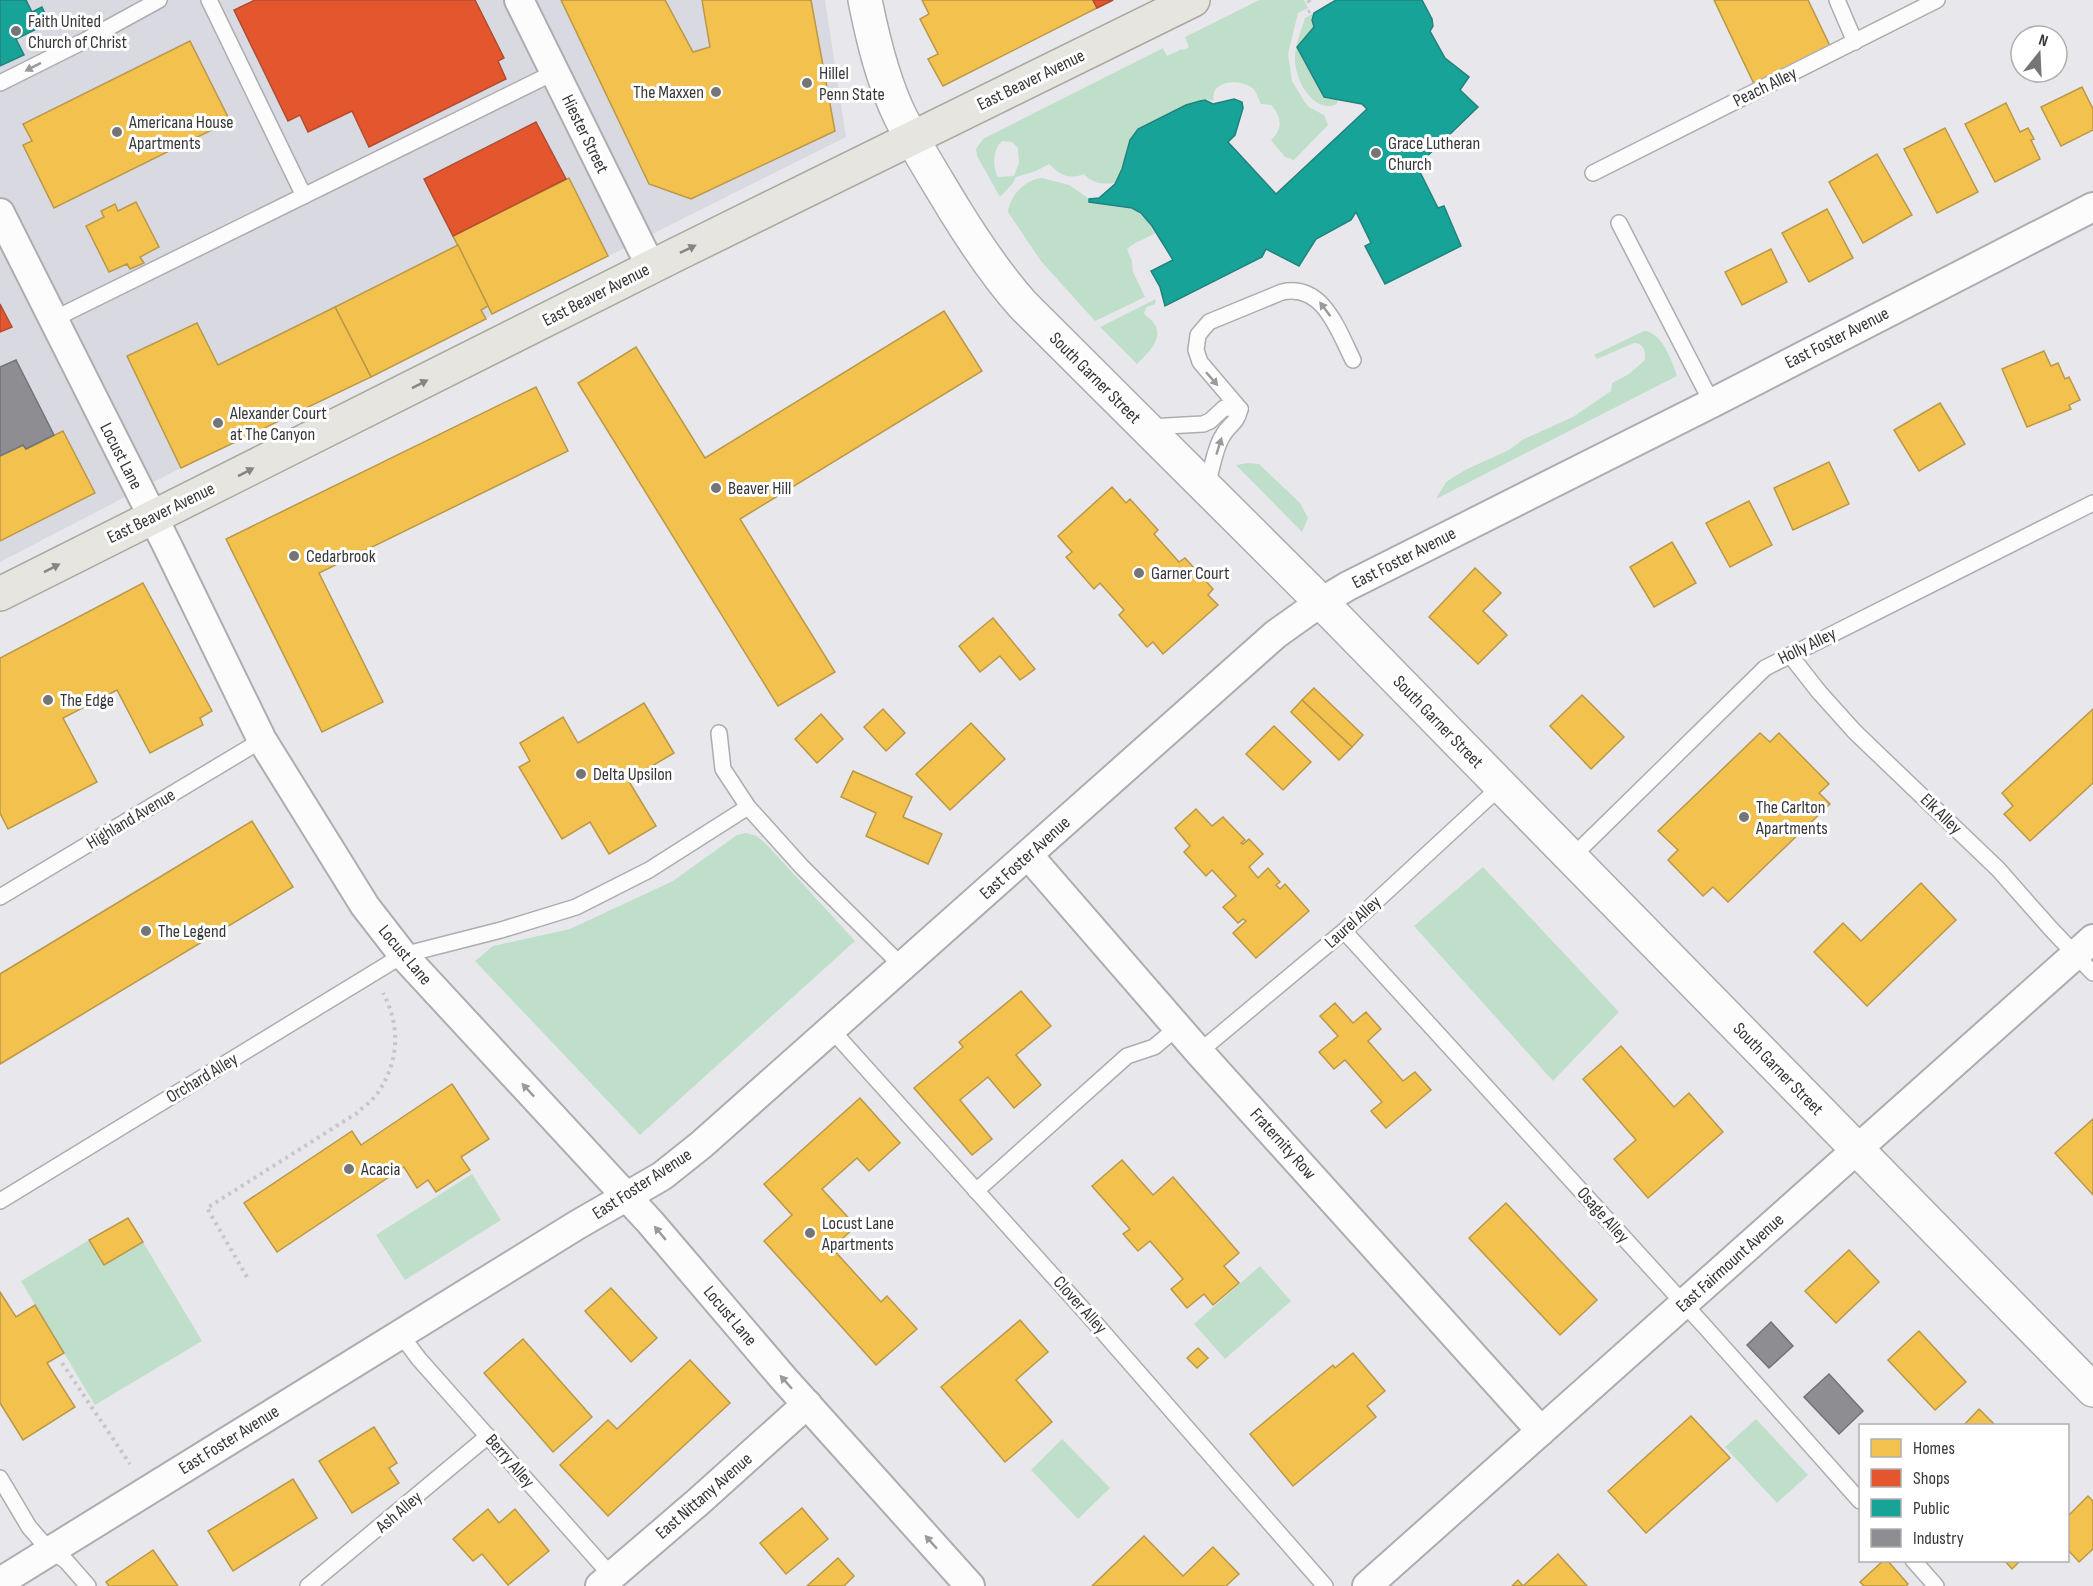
<svg xmlns="http://www.w3.org/2000/svg" width="2093" height="1586" viewBox="0 0 2093 1586" font-family="'Sofia Sans Condensed',sans-serif">
	<style>
		.built { fill: #d9d9e1 }
		.green { fill: #bfdfca; fill-rule: evenodd }
		.homes { fill: #f2c14e; stroke: #ba9848; stroke-width: 1.5 }
		.shops { fill: #e4572e; stroke: #b04d31; stroke-width: 1.5 }
		.public { fill: #17a398; stroke: #21837c; stroke-width: 1.5 }
		.industry { fill: #8d8d92; stroke: #737377; stroke-width: 1.5 }
		.lines { fill: none; stroke-linecap: round; stroke-linejoin: round }
		.lane-casing { stroke: #adadb0; stroke-width: 18 }
		.street-casing { stroke: #adadb0; stroke-width: 32 }
		.secondary-casing { stroke: #adadb0; stroke-width: 36 }
		.primary-casing { stroke: #aba79e; stroke-width: 36 }
		.path { stroke: #c7c7c8; stroke-width: 4; stroke-dasharray: 3 4.5; stroke-linecap: butt }
		.lane { stroke: #fcfcfc; stroke-width: 15 }
		.street { stroke: #fcfcfc; stroke-width: 28 }
		.secondary { stroke: #fcfcfc; stroke-width: 33 }
		.primary { stroke: #e7e5df; stroke-width: 33 }
		.oneway { fill: #9a9a9a }
		.oneway2 { fill: #868584 }
		.poi-dot { fill: #757578; stroke: #fff; stroke-width: 2 }
		.labels { text-anchor: middle; dominant-baseline: central; stroke-width: 6; stroke-linejoin: round; paint-order: stroke }
		.poi-label { font-size: 18px; fill: #373739; stroke: #fff; text-anchor: start }
		.street-label { font-size: 18px; fill: #373739; stroke: #fff }
	</style>
	<rect width="100%" height="100%" fill="#e8e8ec"/>
	<path class="built" d="M0,0H825L846,137L493,314L486,319L371,377L181,468L0,562Z"/>
	<g class="green">
		<path d="M1259,0H1304L1308,8L1298,13L1288,54L1292,81L1304,101L1309,107L1324,115L1328,125L1294,160L1285,157L1271,140C1283,129 1282,117 1271,105L1261,104C1258,98 1256,90 1251,87C1238,78 1209,81 1214,101L1205,99L1189,104L1137,129C1125,144 1125,166 1115,183C1103,185 1092,183 1084,174C1068,180 1061,175 1049,164L1036,171L1016,177L1013,183L1000,197L977,156L976,149L983,139L1163,48L1167,56L1182,49L1183,50L1189,47L1185,37ZM1002,141L1012,142L1018,148L1019,163L1014,176L998,177C992,167 993,149 1002,141Z"/>
		<path d="M1314,13L1311,18L1313,27L1297,47L1323,98L1338,100L1337,104C1312,115 1293,76 1295,55C1296,42 1302,29 1305,18Z"/>
		<path d="M1042,178L1069,185L1088,198L1089,203L1133,209L1145,218L1155,233C1147,238 1133,243 1127,249L1132,261L1133,272L1145,297L1095,321L1041,261L1008,212C1010,196 1025,179 1042,178Z"/>
		<path d="M1156,299L1155,304L1147,307L1144,312L1145,315C1170,332 1152,349 1137,364L1100,327Z"/>
		<path d="M1644,331C1662,332 1672,361 1677,376L1436,499L1446,482L1465,470L1509,450L1522,440L1573,417L1611,391L1612,383L1629,374L1645,360C1646,351 1643,343 1634,343L1597,359L1594,355Z"/>
		<path d="M1248,463L1259,464L1300,503L1308,518L1302,532L1236,465Z"/>
		<path d="M746,833L757,836L768,846L855,941L640,1135L475,961L493,946L570,929L673,881L737,835Z"/>
		<path d="M1483,867L1619,1012L1553,1081L1414,926Z"/>
		<path d="M472,1174L501,1220L405,1280L376,1235Z"/>
		<path d="M89,1240L104,1265L143,1242L202,1341L95,1405L21,1281Z"/>
		<path d="M1260,1266L1291,1301L1225,1359L1194,1324Z"/>
		<path d="M1756,1419L1808,1475L1777,1503L1725,1447Z"/>
		<path d="M1062,1439L1110,1488L1078,1519L1031,1470Z"/>
	</g>
	<g class="homes">
		<path d="M561,0H665L693,52L710,47L702,0H811L835,131L691,199L649,184Z"/>
		<path d="M922,0H1093L1097,8L943,86L928,59L938,54L920,19L929,14Z"/>
		<path d="M1093,0H1113L1097,8Z"/>
		<path d="M1714,0H1808L1831,48L1754,84Z"/>
		<path d="M190,41L230,121L54,208L23,145L32,141L23,124Z"/>
		<path d="M2082,87L2093,109V130L2061,146L2041,107Z"/>
		<path d="M2006,103L2020,132L2028,128L2034,139L2031,140L2040,159L1995,182L1965,124Z"/>
		<path d="M1945,128L1978,192L1937,213L1904,149Z"/>
		<path d="M1877,154L1912,215L1863,243L1829,182Z"/>
		<path d="M569,178L608,256L492,314L453,236Z"/>
		<path d="M136,202L159,247L140,257L144,263L130,269L127,264L109,272L86,226L104,217L101,211L115,204L118,211Z"/>
		<path d="M1827,209L1853,258L1809,282L1782,233Z"/>
		<path d="M458,245L488,306L481,310L486,319L371,377L335,307Z"/>
		<path d="M1771,249L1787,282L1742,305L1725,272Z"/>
		<path d="M335,307L371,377L181,468L127,356L197,323L218,365Z"/>
		<path d="M944,311L982,371L740,519L835,672L778,706L578,383L636,347L705,458Z"/>
		<path d="M2044,351L2051,366L2058,363L2065,379L2069,377L2080,400L2069,405L2071,409L2027,427L2002,369Z"/>
		<path d="M536,387L568,451L319,573L383,702L322,732L226,539Z"/>
		<path d="M1940,403L1965,444L1919,471L1894,430Z"/>
		<path d="M63,431L95,493L0,541V456L23,445L26,449Z"/>
		<path d="M1829,462L1849,504L1793,530L1774,488Z"/>
		<path d="M1112,487L1126,503L1130,499L1158,530L1154,534L1179,562L1185,558L1213,589L1208,595L1218,605L1163,654L1153,642L1147,647L1119,615L1124,610L1100,583L1094,589L1066,557L1072,552L1058,536Z"/>
		<path d="M1749,501L1772,545L1730,567L1706,523Z"/>
		<path d="M1672,542L1696,583L1654,607L1630,567Z"/>
		<path d="M1475,568L1501,593L1483,611L1507,635L1478,664L1429,617Z"/>
		<path d="M143,583L212,711L200,718L203,725L150,753L117,690L63,718L97,782L8,829L0,813V658Z"/>
		<path d="M993,618L1035,669L1020,680L1000,656L980,672L959,646Z"/>
		<path d="M1314,688L1363,735L1352,747L1302,700Z"/>
		<path d="M1582,695L1624,737L1591,769L1550,726Z"/>
		<path d="M1302,700L1352,747L1339,760L1291,712Z"/>
		<path d="M644,703L674,753L628,780L656,826L609,854L590,822L562,839L519,767L530,761L520,743L563,717L578,743Z"/>
		<path d="M883,709L905,733L886,751L864,727Z"/>
		<path d="M2093,709V783L2030,841L2004,814L2013,806L2002,793Z"/>
		<path d="M821,714L843,739L817,763L795,739Z"/>
		<path d="M971,723L1005,759L950,810L916,774Z"/>
		<path d="M1274,726L1311,762L1283,790L1246,754Z"/>
		<path d="M1760,733L1770,742L1779,733L1829,784L1819,793L1830,804L1728,902L1713,887L1703,896L1668,860L1678,850L1658,831Z"/>
		<path d="M853,771L912,797L903,817L942,834L928,864L866,836L876,813L841,797Z"/>
		<path d="M1196,809L1212,826L1223,817L1245,840L1241,843L1243,844L1249,839L1263,854L1249,867L1258,878L1268,868L1280,882L1276,885L1280,889L1285,884L1309,911L1256,958L1233,933L1246,921L1243,919L1238,923L1223,907L1236,896L1212,870L1206,876L1184,852L1190,846L1175,828Z"/>
		<path d="M252,821L293,887L0,1064V974Z"/>
		<path d="M1921,883L1956,920L1867,1006L1814,952L1843,923L1861,941Z"/>
		<path d="M1021,991L1051,1026L1016,1055L1041,1085L1014,1108L988,1077L960,1100L992,1139L972,1155L914,1088L963,1047L959,1042Z"/>
		<path d="M1335,1003L1353,1023L1366,1012L1381,1029L1368,1041L1403,1081L1415,1072L1431,1090L1386,1128L1371,1111L1382,1102L1345,1060L1334,1069L1319,1052L1338,1036L1320,1016Z"/>
		<path d="M1621,1046L1674,1107L1689,1093L1723,1132L1648,1198L1614,1159L1636,1140L1583,1079Z"/>
		<path d="M452,1084L489,1139L461,1157L470,1170L436,1192L428,1180L417,1188L404,1167L277,1252L244,1203L352,1131L361,1145Z"/>
		<path d="M860,1098L900,1143L869,1171L857,1158L822,1189L856,1226L832,1248L881,1302L887,1296L917,1329L876,1365L764,1241L792,1215L764,1184Z"/>
		<path d="M2093,1119V1195L2055,1153Z"/>
		<path d="M1122,1160L1153,1195L1173,1177L1239,1253L1224,1266L1239,1283L1213,1305L1204,1294L1187,1308L1171,1289L1183,1279L1150,1241L1138,1251L1123,1234L1130,1229L1092,1186Z"/>
		<path d="M1506,1203L1597,1300L1560,1335L1469,1238Z"/>
		<path d="M128,1218L143,1242L104,1265L89,1240Z"/>
		<path d="M1849,1250L1879,1282L1836,1323L1805,1291Z"/>
		<path d="M611,1288L657,1338L631,1362L585,1311Z"/>
		<path d="M0,1292L16,1317L35,1305L64,1353L47,1363L75,1407L23,1440L0,1403Z"/>
		<path d="M1020,1320L1048,1352L1016,1380L1052,1422L1005,1462L941,1387Z"/>
		<path d="M1919,1331L1966,1382L1935,1410L1888,1360Z"/>
		<path d="M523,1339L592,1417L553,1452L484,1373Z"/>
		<path d="M1198,1348L1208,1358L1197,1368L1187,1358Z"/>
		<path d="M1353,1353L1385,1391L1367,1406L1376,1417L1293,1486L1250,1434L1333,1365L1335,1368Z"/>
		<path d="M690,1360L730,1403L608,1516L560,1465L608,1420L617,1429Z"/>
		<path d="M1979,1409L1996,1426H1963Z"/>
		<path d="M1691,1416L1730,1458L1646,1533L1608,1491Z"/>
		<path d="M374,1427L397,1463L389,1468L399,1483L352,1513L319,1461Z"/>
		<path d="M293,1479L317,1518L233,1571L208,1531Z"/>
		<path d="M2088,1496L2093,1501V1549L2079,1562L2068,1550V1516Z"/>
		<path d="M802,1508L828,1539L786,1574L760,1543Z"/>
		<path d="M488,1509L499,1523L515,1509L549,1551L508,1585L482,1554L473,1561L453,1539Z"/>
		<path d="M1144,1536L1183,1576L1213,1547L1239,1574L1226,1586H1092Z"/>
		<path d="M153,1550L178,1586H109L106,1582Z"/>
		<path d="M1558,1554L1587,1586H1512L1518,1580L1523,1586Z"/>
		<path d="M838,1558L854,1576L844,1586H807Z"/>
		<path d="M1884,1560H1887L1908,1584L1906,1586H1864L1860,1582Z"/>
		<path d="M2004,1560H2021L2012,1569Z"/>
	</g>
	<g class="shops">
		<path d="M255,0H475L504,58L498,61L506,79L369,147L352,111L308,132L300,115L288,121L234,10Z"/>
		<path d="M1093,0H1113L1097,8Z"/>
		<path d="M536,122L566,179L453,236L424,179Z"/>
		<path d="M0,304L12,327L0,332Z"/>
	</g>
	<g class="public">
		<path d="M0,0H26L32,12L42,7L49,23L16,39L24,55L0,66Z"/>
		<path d="M1336,0H1422L1432,19L1433,26L1430,31L1445,58L1469,77L1460,90L1478,107L1417,166L1438,208L1444,206L1461,246L1385,284L1365,246L1371,243L1356,212L1351,220L1316,239L1299,266L1266,249L1262,257L1165,306L1160,287L1151,271L1173,260L1152,226L1141,213L1132,208L1089,202V199L1099,198L1115,184L1122,169L1130,140L1138,129L1186,105L1200,101L1205,100L1213,104L1234,99L1242,102L1243,108L1235,135L1228,142L1276,194L1367,109L1362,104L1324,97L1297,47L1314,27L1312,20L1314,13Z"/>
	</g>
	<g class="industry">
		<path d="M16,360L54,435L26,449L23,445L0,456V367Z"/>
		<path d="M1771,1322L1793,1346L1769,1368L1747,1345Z"/>
		<path d="M1829,1374L1863,1411L1839,1434L1804,1397Z"/>
	</g>
	<g class="lines">
		<g class="lane-casing">
			<g id="lane">
				<path d="M209,0L304,196"/>
				<path d="M1837,0L1855,42"/>
				<path d="M0,83L86,40L159,0"/>
				<path d="M1593,173L1937,0"/>
				<path d="M1619,223L1712,403"/>
				<path d="M52,320L555,72"/>
				<path d="M1240,409L1200,362L1196,350L1198,335L1209,322L1282,292C1323,283 1338,330 1353,360"/>
				<path d="M1149,427L1203,424L1210,421L1224,408L1240,409"/>
				<path d="M1206,489C1211,474 1214,450 1222,437C1229,423 1236,426 1240,409"/>
				<path d="M1790,655L1819,692L1855,732L1998,869L2051,929L2093,973"/>
				<path d="M719,733L723,769L748,807L802,867L902,966"/>
				<path d="M1571,858L1765,668L2093,503"/>
				<path d="M0,897L262,740"/>
				<path d="M1344,931L1707,1329L1860,1501"/>
				<path d="M830,1028L1089,1316L1325,1586"/>
				<path d="M1199,1052L1344,931L1501,786"/>
				<path d="M976,1191L1127,1056L1154,1047L1178,1027"/>
				<path d="M0,1201L403,955L501,930L576,907L649,870L748,807"/>
				<path d="M401,1335L419,1359L616,1581"/>
				<path d="M0,1478L29,1527L43,1543L67,1562L88,1586"/>
				<path d="M1913,1560L1936,1586"/>
				<path d="M308,1586L488,1436"/>
			</g>
		</g>
		<g class="street-casing">
			<g id="street">
				<path d="M519,0L651,267"/>
				<path d="M0,213L167,545L262,740L365,906L403,955L650,1222L784,1379L970,1586"/>
				<path d="M1028,855L1199,1052L1541,1431"/>
				<path d="M0,1582L577,1225L662,1176L701,1145L1276,634L1321,602L1348,586L1712,403L2093,207"/>
				<path d="M600,1586L698,1502L807,1404"/>
				<path d="M1367,1586L2093,939"/>
			</g>
		</g>
		<g class="secondary-casing">
			<path id="secondary" d="M865,0C873,40 883,82 901,118C917,149 936,179 954,209C975,243 996,275 1023,305L1321,602L2093,1390"/>
		</g>
		<g class="primary-casing">
			<path id="primary" d="M0,594L675,255L1193,0"/>
		</g>
		<g class="path">
			<path d="M1308,0L1310,3"/>
			<path d="M1308,12L1310,11"/>
			<path d="M247,1277L207,1208L357,1113C363,1107 372,1101 377,1094C399,1063 401,1026 383,993"/>
			<path d="M62,1363L130,1464"/>
		</g>
		<use href="#lane" class="lane"/>
		<use href="#street" class="street"/>
		<use href="#secondary" class="secondary"/>
		<use href="#primary" class="primary"/>
	</g>
	<defs><path id="oneway-solid" d="M-6-.8H1V-3.2L6.5 0L1 3.2V.8H-6Z" transform="scale(1.5)"/></defs>
	<g class="oneway">
		<use href="#oneway-solid" transform="translate(33 67) rotate(153)"/>
		<use href="#oneway-solid" transform="translate(1325 309) rotate(-127)"/>
		<use href="#oneway-solid" transform="translate(1212 379) rotate(49)"/>
		<use href="#oneway-solid" transform="translate(1219 446) rotate(-73)"/>
		<use href="#oneway-solid" transform="translate(528 1090) rotate(-133)"/>
		<use href="#oneway-solid" transform="translate(660 1233) rotate(-130)"/>
		<use href="#oneway-solid" transform="translate(786 1382) rotate(-132)"/>
		<use href="#oneway-solid" transform="translate(931 1542) rotate(-132)"/>
	</g>
	<g class="oneway2">
		<use href="#oneway-solid" transform="translate(688 249) rotate(-26)"/>
		<use href="#oneway-solid" transform="translate(420 384) rotate(-27)"/>
		<use href="#oneway-solid" transform="translate(246 472) rotate(-27)"/>
		<use href="#oneway-solid" transform="translate(52 568) rotate(-27)"/>
	</g>
	<g class="poi-dot">
		<circle cx="16" cy="31" r="6"/>
		<circle cx="807" cy="83" r="6"/>
		<circle cx="716" cy="92" r="6"/>
		<circle cx="117" cy="132" r="6"/>
		<circle cx="1376" cy="153" r="6"/>
		<circle cx="218" cy="423" r="6"/>
		<circle cx="716" cy="488" r="6"/>
		<circle cx="294" cy="556" r="6"/>
		<circle cx="1139" cy="573" r="6"/>
		<circle cx="48" cy="700" r="6"/>
		<circle cx="581" cy="774" r="6"/>
		<circle cx="1744" cy="817" r="6"/>
		<circle cx="146" cy="931" r="6"/>
		<circle cx="349" cy="1169" r="6"/>
		<circle cx="810" cy="1233" r="6"/>
	</g>
	<g class="labels">
		<g class="poi-label">
			<text x="28" y="21">Faith United<tspan x="28" dy="21">Church of Christ</tspan></text>
			<text x="819" y="73">Hillel<tspan x="819" dy="21">Penn State</tspan></text>
			<text x="704" y="92" text-anchor="end">The Maxxen</text>
			<text x="129" y="122">Americana House<tspan x="129" dy="21">Apartments</tspan></text>
			<text x="1388" y="143">Grace Lutheran<tspan x="1388" dy="21">Church</tspan></text>
			<text x="230" y="413">Alexander Court<tspan x="230" dy="21">at The Canyon</tspan></text>
			<text x="728" y="488">Beaver Hill</text>
			<text x="306" y="556">Cedarbrook</text>
			<text x="1151" y="573">Garner Court</text>
			<text x="60" y="700">The Edge</text>
			<text x="593" y="774">Delta Upsilon</text>
			<text x="1756" y="807">The Carlton<tspan x="1756" dy="21">Apartments</tspan></text>
			<text x="158" y="931">The Legend</text>
			<text x="361" y="1169">Acacia</text>
			<text x="822" y="1223">Locust Lane<tspan x="822" dy="21">Apartments</tspan></text>
		</g>
		<g class="street-label">
			<text transform="translate(1031 80) rotate(-26)">East Beaver Avenue</text>
			<text transform="translate(1765 87) rotate(-26)">Peach Alley</text>
			<text transform="translate(585 134) rotate(64)">Hiester Street</text>
			<text transform="translate(596 295) rotate(-27)">East Beaver Avenue</text>
			<text transform="translate(1837 338) rotate(-27)">East Foster Avenue</text>
			<text transform="translate(1095 378) rotate(45)">South Garner Street</text>
			<text transform="translate(121 456) rotate(63)">Locust Lane</text>
			<text transform="translate(161 513) rotate(-26)">East Beaver Avenue</text>
			<text transform="translate(1404 558) rotate(-27)">East Foster Avenue</text>
			<text transform="translate(1807 646) rotate(-26)">Holly Alley</text>
			<text transform="translate(1438 722) rotate(46)">South Garner Street</text>
			<text transform="translate(1941 814) rotate(44)">Elk Alley</text>
			<text transform="translate(131 819) rotate(-31)">Highland Avenue</text>
			<text transform="translate(1025 858) rotate(-42)">East Foster Avenue</text>
			<text transform="translate(1353 922) rotate(-42)">Laurel Alley</text>
			<text transform="translate(405 955) rotate(50)">Locust Lane</text>
			<text transform="translate(1778 1069) rotate(46)">South Garner Street</text>
			<text transform="translate(202 1078) rotate(-31)">Orchard Alley</text>
			<text transform="translate(1283 1144) rotate(48)">Fraternity Row</text>
			<text transform="translate(642 1184) rotate(-33)">East Foster Avenue</text>
			<text transform="translate(1603 1215) rotate(48)">Osage Alley</text>
			<text transform="translate(1730 1263) rotate(-42)">East Fairmount Avenue</text>
			<text transform="translate(1080 1305) rotate(48)">Clover Alley</text>
			<text transform="translate(730 1316) rotate(50)">Locust Lane</text>
			<text transform="translate(229 1440) rotate(-32)">East Foster Avenue</text>
			<text transform="translate(510 1461) rotate(49)">Berry Alley</text>
			<text transform="translate(704 1496) rotate(-41)">East Nittany Avenue</text>
			<text transform="translate(399 1512) rotate(-40)">Ash Alley</text>
		</g>
	</g>
	<rect x="1859" y="1424" width="210" height="138" fill="#ffffff" stroke="#afafb0" stroke-width="1.5"/>
	<rect x="1871" y="1439" width="30" height="18" fill="#f2c14e" stroke="#afafb0" stroke-width="1.5"/>
	<text x="1913" y="1454" font-size="18" fill="#373739">Homes</text>
	<rect x="1871" y="1469" width="30" height="18" fill="#e4572e" stroke="#afafb0" stroke-width="1.5"/>
	<text x="1913" y="1484" font-size="18" fill="#373739">Shops</text>
	<rect x="1871" y="1499" width="30" height="18" fill="#17a398" stroke="#afafb0" stroke-width="1.5"/>
	<text x="1913" y="1514" font-size="18" fill="#373739">Public</text>
	<rect x="1871" y="1529" width="30" height="18" fill="#8d8d92" stroke="#afafb0" stroke-width="1.5"/>
	<text x="1913" y="1544" font-size="18" fill="#373739">Industry</text>
	<g transform="translate(2039 54) rotate(18)"><circle r="28" fill="#ffffff" stroke="#afafb0" stroke-width="1.5"/>
	<path d="M0-4.5L10 22L0 15L-10 22Z" fill="#757578"/>
	<text y="-9" font-size="16" font-weight="bold" text-anchor="middle" fill="#373739">N</text>
	</g>
</svg>
